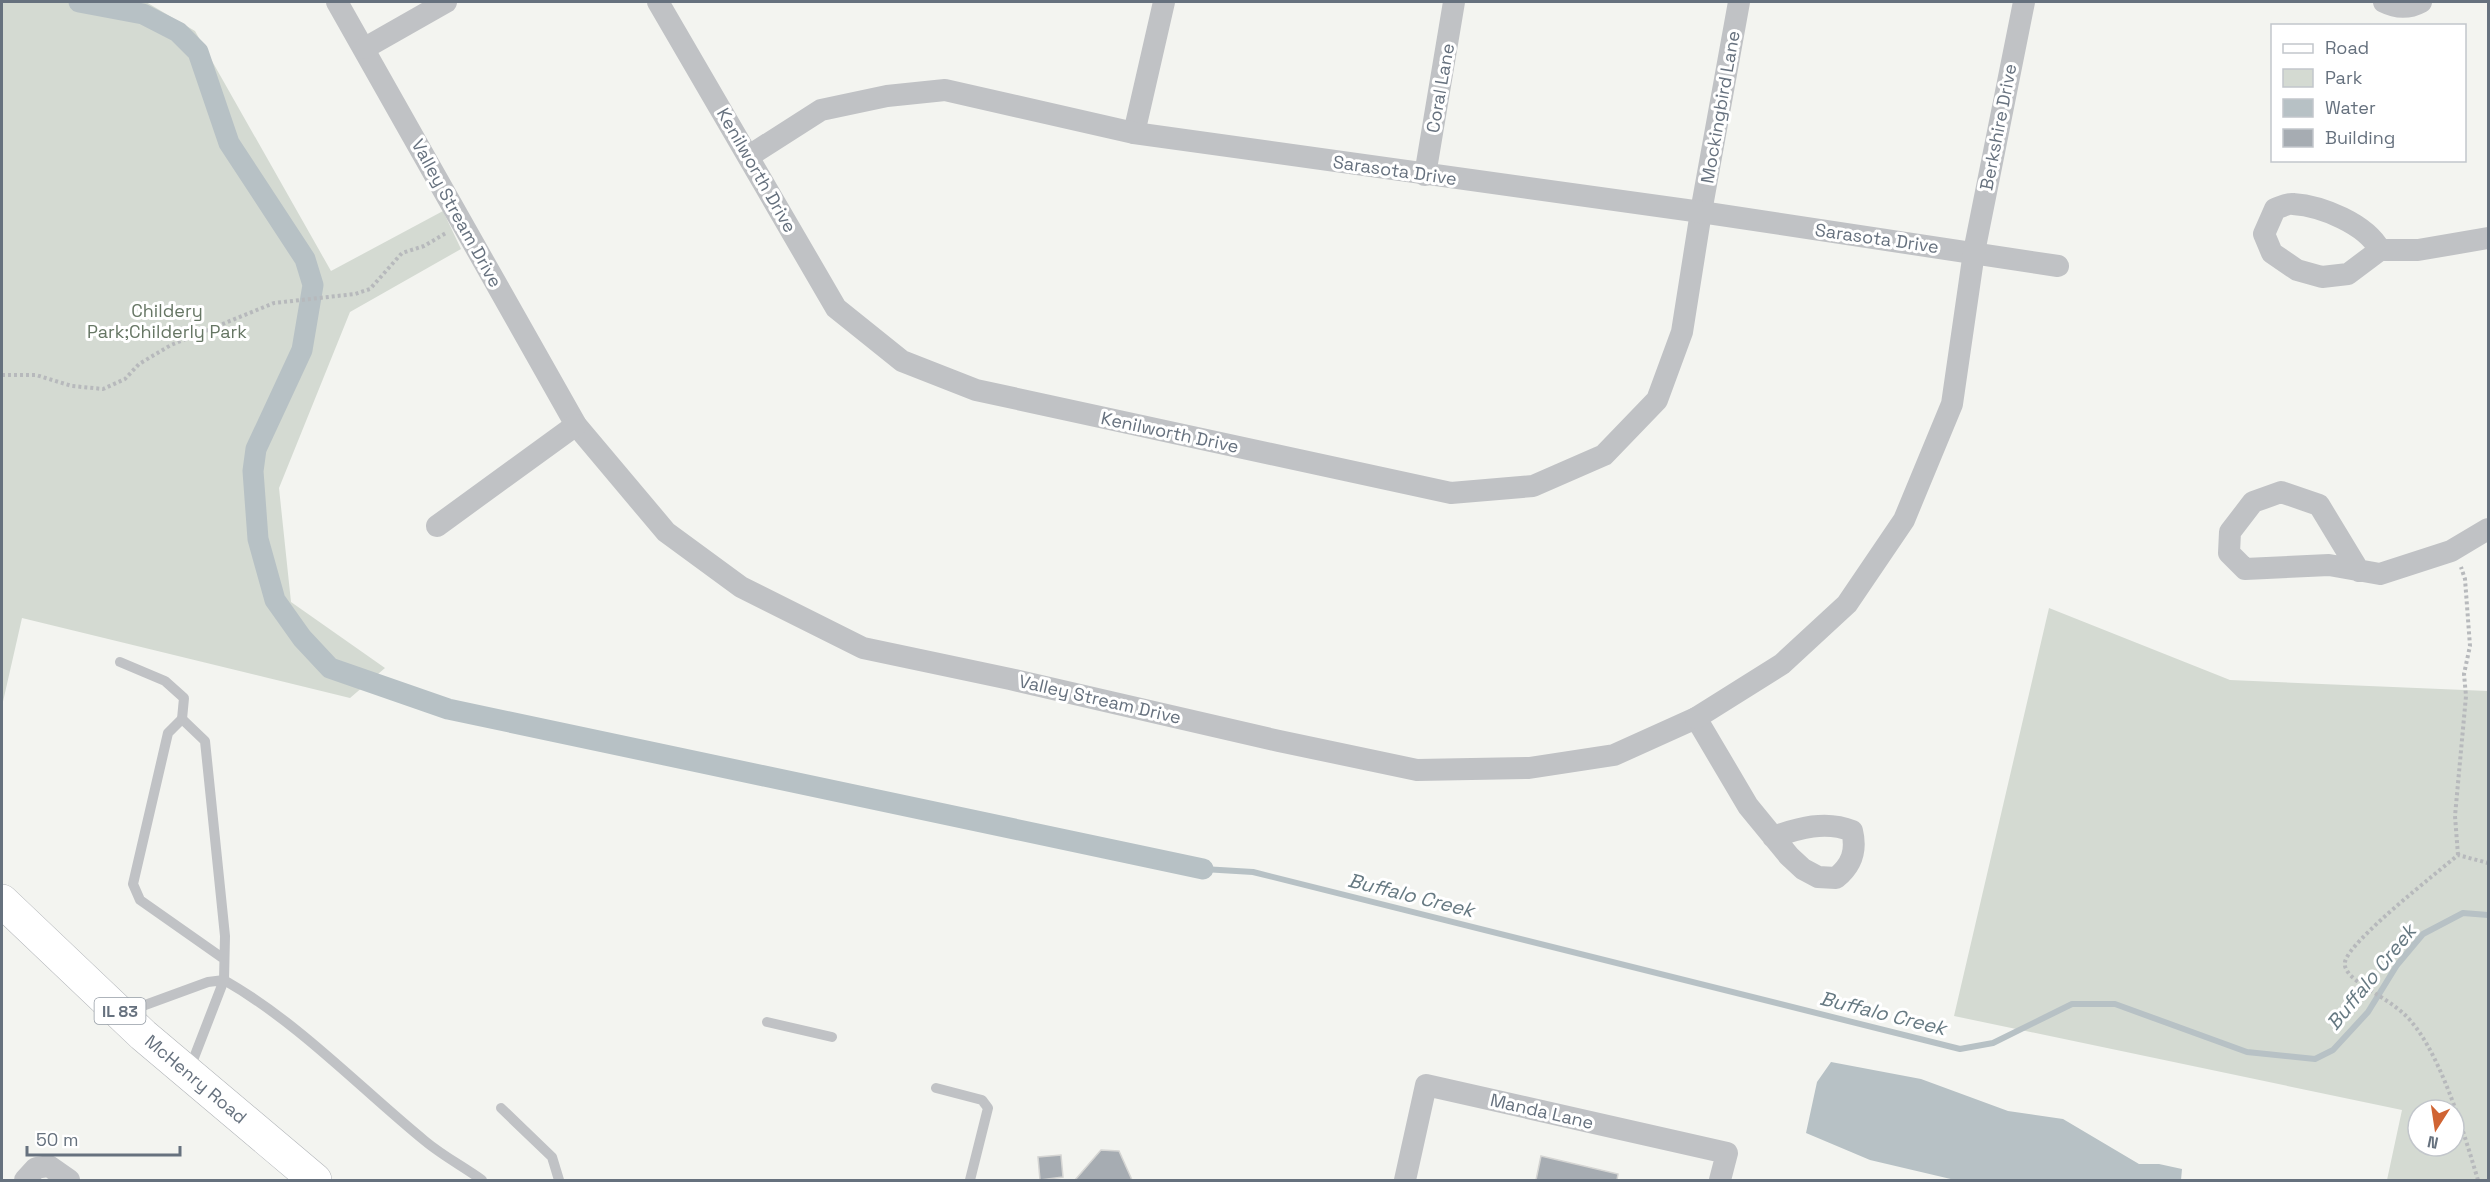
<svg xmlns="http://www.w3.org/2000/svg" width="2490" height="1182" viewBox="0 0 2490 1182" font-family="'Space Grotesk',sans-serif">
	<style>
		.green { fill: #d4dad2; fill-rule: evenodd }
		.water { fill: #b7c1c5 }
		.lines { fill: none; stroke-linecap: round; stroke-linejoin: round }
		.stream { stroke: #b7c1c5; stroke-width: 6 }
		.canal { stroke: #b7c1c5; stroke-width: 21 }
		.building { fill: #a6acb2; stroke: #d5d5d3; stroke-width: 1.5 }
		.primary-casing { stroke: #b1b4b8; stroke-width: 34 }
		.path { stroke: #b7b9bc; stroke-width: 4; stroke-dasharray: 3 3; stroke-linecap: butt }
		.lane { stroke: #c0c2c5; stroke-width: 10 }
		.street { stroke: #c0c2c5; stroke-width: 22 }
		.primary { stroke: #fff; stroke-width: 33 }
		.labels { text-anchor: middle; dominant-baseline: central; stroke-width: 6; stroke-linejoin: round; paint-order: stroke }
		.shield { fill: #fff; stroke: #949ca5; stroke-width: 1.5 }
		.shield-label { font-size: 16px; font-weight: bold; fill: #66717e }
		.street-label { font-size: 18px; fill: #66717e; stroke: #fff }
		.park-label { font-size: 18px; fill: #667664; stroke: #fff }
		.water-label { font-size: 20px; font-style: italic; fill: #667982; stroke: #fff }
	</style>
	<rect width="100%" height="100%" fill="#f3f4f0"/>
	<g class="green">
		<path d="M2,2H146L195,31L331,271L443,211L461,249L350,312L279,488L291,602L385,668L350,698L22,618L2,706Z"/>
		<path d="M2049,608L2230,680L2488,691V1180H2387L2402,1110L1954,1016ZM2418,1110H2454V1146H2418Z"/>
	</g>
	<path class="water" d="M1831,1062L1921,1079L2008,1111L2063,1119L2139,1164H2159L2182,1169L2181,1180H1955L1870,1160L1806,1133L1817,1082Z"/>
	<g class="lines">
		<path class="stream" d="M1203,869L1253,872L1960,1049L1993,1043L2072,1004H2115L2247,1052L2315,1059L2333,1050L2368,1012L2397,965L2423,934L2463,913L2488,915"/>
		<path class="canal" d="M79,2L143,14L178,32L198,52L229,143L305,259L313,285L302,350L256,449L253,471L258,539L275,600L302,638L330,668L448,709L1203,869"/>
	</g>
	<g class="building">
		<path d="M1101,1150L1119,1151L1132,1180H1075Z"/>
		<path d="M1061,1155L1063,1177L1040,1180L1038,1157Z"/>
		<path d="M1541,1156L1618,1174L1617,1180H1536Z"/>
	</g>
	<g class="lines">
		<g class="primary-casing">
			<path id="primary" d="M2,901L143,1035L315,1180"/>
		</g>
		<g class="path">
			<path d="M2,375H36L72,386L103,389L125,379L139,364L171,345L274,303L355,294L370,289L402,253L424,246L446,233"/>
			<path d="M2458,855L2455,816L2466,696L2464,674L2470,646L2465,579L2461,567"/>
			<path d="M2478,1180C2464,1134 2439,1045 2403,1013C2386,998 2366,990 2350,975C2347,971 2344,967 2345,962C2349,941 2438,872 2458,855L2488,863"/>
		</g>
		<g class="lane">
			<path d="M120,662L165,681L184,698L182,719"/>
			<path d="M224,959L140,900L133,884L168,733L182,719L205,741L225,936L224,980C299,1023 359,1087 425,1141C443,1156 464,1167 482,1180"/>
			<path d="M126,1012L208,982L224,980L190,1068"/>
			<path d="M767,1022L832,1037"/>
			<path d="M936,1088L982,1100L988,1108L970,1180"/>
			<path d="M501,1108L552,1157L559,1180"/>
		</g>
		<g class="street">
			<path d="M337,2L576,425L666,532L741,587L863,648L1010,679L1279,741L1417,770L1529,768L1614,755L1696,718L1748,806L1789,856L1803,869L1818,877L1836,878C1852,865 1857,851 1852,831C1826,820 1799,828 1773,837"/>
			<path d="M658,2L836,308L902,361L976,390L1451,493L1533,486L1604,455L1657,400L1682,332L1701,212L1739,2"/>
			<path d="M2384,2C2396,8 2408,9 2421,2"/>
			<path d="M365,48L446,2"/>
			<path d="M1134,133L1164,2"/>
			<path d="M749,156L821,110L887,96L945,90L1134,133L1701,212L2058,266"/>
			<path d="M1425,175L1454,2"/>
			<path d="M2380,250C2366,224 2322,206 2293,204C2288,203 2281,207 2275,209L2264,234L2272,253L2297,270L2322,277L2348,274L2380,250H2418L2488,238"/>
			<path d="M437,526L576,425"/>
			<path d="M2359,571L2319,505L2281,492L2253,502L2230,532L2229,553L2245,569L2329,565L2380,574L2451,551L2488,529"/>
			<path d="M1696,718L1782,664L1847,604L1904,520L1952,404L1974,252L2024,2"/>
			<path d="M25,1180L36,1168L49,1166L69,1180"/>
			<path d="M1405,1180L1426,1085L1727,1153L1720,1180"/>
		</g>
		<use href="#primary" class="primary"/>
	</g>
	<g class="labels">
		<rect class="shield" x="94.5" y="998" width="51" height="26" rx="4.5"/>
		<g class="shield-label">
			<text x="120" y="1011">IL 83</text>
		</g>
		<g class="street-label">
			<text transform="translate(1440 88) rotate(-80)">Coral Lane</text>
			<text transform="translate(1720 107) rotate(-80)">Mockingbird Lane</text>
			<text transform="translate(1998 127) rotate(-79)">Berkshire Drive</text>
			<text transform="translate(757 170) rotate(60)">Kenilworth Drive</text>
			<text transform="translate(1395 170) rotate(8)">Sarasota Drive</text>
			<text transform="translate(457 213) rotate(61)">Valley Stream Drive</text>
			<text transform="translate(1877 238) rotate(8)">Sarasota Drive</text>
			<text transform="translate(1170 432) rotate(12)">Kenilworth Drive</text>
			<text transform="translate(1100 699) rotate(13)">Valley Stream Drive</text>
			<text transform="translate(196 1079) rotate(40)">McHenry Road</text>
			<text transform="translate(1542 1111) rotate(13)">Manda Lane</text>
		</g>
		<g class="park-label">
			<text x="167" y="310">Childery<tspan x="167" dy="21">Park;Childerly Park</tspan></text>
		</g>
		<g class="water-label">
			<text transform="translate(1411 895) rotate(14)">Buffalo Creek</text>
			<text transform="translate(2371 977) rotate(-51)">Buffalo Creek</text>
			<text transform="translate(1883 1013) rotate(14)">Buffalo Creek</text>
		</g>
	</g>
	<rect width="2490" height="1182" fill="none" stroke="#66717e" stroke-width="6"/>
	<rect x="2271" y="24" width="195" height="138" fill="#ffffff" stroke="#c2c6cb" stroke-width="1.5"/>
	<rect x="2283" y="44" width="30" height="9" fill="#ffffff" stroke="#c2c6cb" stroke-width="1.5"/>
	<text x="2325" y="54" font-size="18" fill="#66717e">Road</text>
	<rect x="2283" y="69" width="30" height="18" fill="#d4dad2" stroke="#c2c6cb" stroke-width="1.5"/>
	<text x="2325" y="84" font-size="18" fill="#66717e">Park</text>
	<rect x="2283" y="99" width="30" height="18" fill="#b7c1c5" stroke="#c2c6cb" stroke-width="1.5"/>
	<text x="2325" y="114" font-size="18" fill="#66717e">Water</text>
	<rect x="2283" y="129" width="30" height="18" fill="#a6acb2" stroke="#c2c6cb" stroke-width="1.5"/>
	<text x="2325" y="144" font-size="18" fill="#66717e">Building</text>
	<g transform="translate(2436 1128) rotate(192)"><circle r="28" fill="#ffffff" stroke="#c2c6cb" stroke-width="1.5"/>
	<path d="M0-4.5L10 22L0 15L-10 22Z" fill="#d06433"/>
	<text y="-9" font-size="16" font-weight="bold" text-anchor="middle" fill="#66717e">N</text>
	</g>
	<path d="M27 1146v9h153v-9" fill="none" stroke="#66717e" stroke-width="3"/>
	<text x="36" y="1146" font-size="18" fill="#66717e" stroke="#ffffff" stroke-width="4.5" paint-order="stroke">50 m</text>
</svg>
